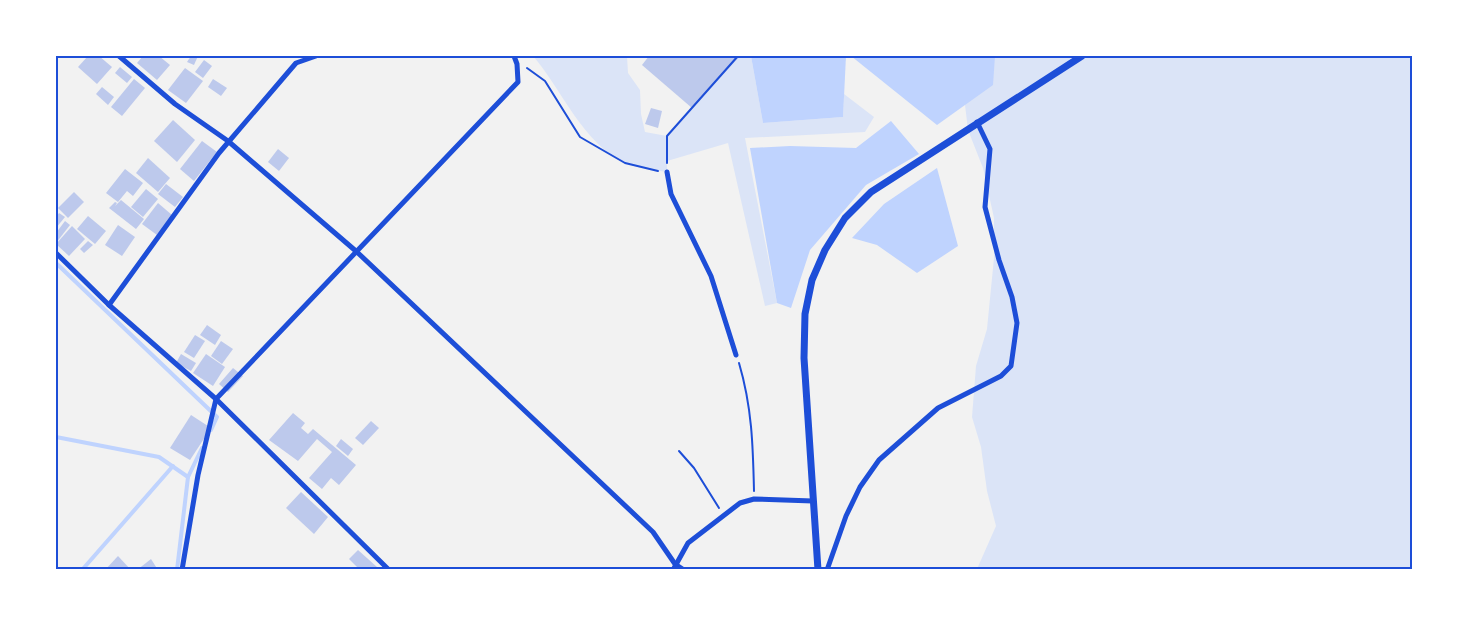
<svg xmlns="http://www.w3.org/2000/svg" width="1468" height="625" viewBox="0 0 1468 625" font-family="Cabin,sans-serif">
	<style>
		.green { fill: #dbe4f7 }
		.water { fill: #bfd3fe }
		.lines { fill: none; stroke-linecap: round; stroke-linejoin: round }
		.stream { stroke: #bfd3fe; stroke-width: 4 }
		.building { fill: #bdc9ec }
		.path { stroke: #1d4ed8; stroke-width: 2 }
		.minor { stroke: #1d4ed8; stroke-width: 5 }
		.tertiary { stroke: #1d4ed8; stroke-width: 7 }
		.neatline { fill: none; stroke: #1d4ed8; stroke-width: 2 }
	</style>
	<rect width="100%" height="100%" fill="#f2f2f2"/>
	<g class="green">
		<path d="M533,56H627L628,73L640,90L641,114L645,132L667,136L738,56H751L763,123L843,117L844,94L874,117L865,132L745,138L777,303L765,306L728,143L667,161V172C653,170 639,168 626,163C584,146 561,88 533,56Z"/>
		<path d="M988,56H1412V569H977L996,526L987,491L981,447L972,417L976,366L987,329L994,258V218L983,168L968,130L965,105Z"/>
	</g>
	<g class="water">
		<path d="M751,56H846L843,117L763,123Z"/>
		<path d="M851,56H995L993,85L937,125Z"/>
		<path d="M891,121L919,154L866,185L810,250L791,308L777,303L750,148L790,146L856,148Z"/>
		<path d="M937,168L958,246L917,273L877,245L852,238L884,204Z"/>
	</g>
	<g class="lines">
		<g class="stream">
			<path d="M56,263L217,417L211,430"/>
			<path d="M56,437L159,457L188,477"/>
			<path d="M82,570L173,466"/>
			<path d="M177,570L188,477L202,448"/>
		</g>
	</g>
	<g class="building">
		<path d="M88,56H99L112,67L97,84L78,67Z"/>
		<path d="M143,56H159L170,65L157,80L137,63Z"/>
		<path d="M191,56H198L194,65L187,62Z"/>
		<path d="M649,56H740L692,108L642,65Z"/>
		<path d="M204,60L212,66L203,78L195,72Z"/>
		<path d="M120,67L132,77L127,83L115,73Z"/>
		<path d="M185,68L203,81L186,103L168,90Z"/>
		<path d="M134,79L145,88L122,116L111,107Z"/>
		<path d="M213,79L227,88L221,96L208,87Z"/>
		<path d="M102,87L114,97L108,105L96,94Z"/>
		<path d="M651,108L662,111L658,128L645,124Z"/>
		<path d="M173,120L195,140L177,162L154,141Z"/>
		<path d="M202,141L217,152L194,181L180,169Z"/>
		<path d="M278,149L289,158L279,171L268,162Z"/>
		<path d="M148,158L170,178L158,192L136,173Z"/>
		<path d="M125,169L143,183L133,196L127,191L118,202L106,193Z"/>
		<path d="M166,184L183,197L175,207L158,194Z"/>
		<path d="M146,189L158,199L143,217L131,207Z"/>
		<path d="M74,192L84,202L68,218L58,208Z"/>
		<path d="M121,200L144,219L136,229L109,208L115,202L117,203L115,206Z"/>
		<path d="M158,203L172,215L157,235L142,224Z"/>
		<path d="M59,213L65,217L56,228V217Z"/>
		<path d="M88,216L106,231L95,244L77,229Z"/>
		<path d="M65,221L70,225L56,243V233Z"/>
		<path d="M118,225L135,237L122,256L105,245Z"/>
		<path d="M72,226L85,239L69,256L56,244Z"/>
		<path d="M88,241L93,245L84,253L80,249Z"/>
		<path d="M207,325L221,335L215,345L200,335Z"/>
		<path d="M195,335L205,341L194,358L184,352Z"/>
		<path d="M221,341L233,349L222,364L211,356Z"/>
		<path d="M181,354L196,363L191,371L176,363Z"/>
		<path d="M206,354L225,367L213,386L193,373Z"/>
		<path d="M233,368L243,376L228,392L219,384Z"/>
		<path d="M293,413L305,423L301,428L308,434L313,429L356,465L339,485L331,478L322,489L309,478L332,452L317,439L298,461L269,440Z"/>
		<path d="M191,415L211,428L190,460L170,448Z"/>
		<path d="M371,421L379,428L363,445L355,438Z"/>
		<path d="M341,439L353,449L348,456L336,446Z"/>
		<path d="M301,492L328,517L314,534L286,508Z"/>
		<path d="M358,550L377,567L375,570H360L349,559Z"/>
		<path d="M118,556L131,570H105Z"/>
		<path d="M151,559L158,570H137Z"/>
	</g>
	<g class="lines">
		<g class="path">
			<path d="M527,68L545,81L580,137L625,163L658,171"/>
			<path d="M667,163V136L738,56"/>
			<path d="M739,363C752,407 753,446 754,491"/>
			<path d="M679,451L694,468L719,508"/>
		</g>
		<g class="minor">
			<path d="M119,56L175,104L228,141L357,252L653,532L675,564L684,570"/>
			<path d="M667,172L671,194L711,276L736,355"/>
			<path d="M56,253L109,305L216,399L389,570"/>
			<path d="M109,305L219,153L296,63L316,56"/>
			<path d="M182,570L198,475L216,399L518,82L517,64L514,56"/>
			<path d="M673,570L688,543L740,503L754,499L813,501"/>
			<path d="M827,570L846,516L860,487L879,460L938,408L1001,376L1011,366L1017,323L1012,297L999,260L985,207L990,149L977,122"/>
		</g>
		<path class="tertiary" d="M818,570L804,358L805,314L812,280L825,250L845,218L871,192L1082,56"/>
	</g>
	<rect width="1468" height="625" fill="none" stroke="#ffffff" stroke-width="114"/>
	<rect x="57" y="57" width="1354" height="511" class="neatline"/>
</svg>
